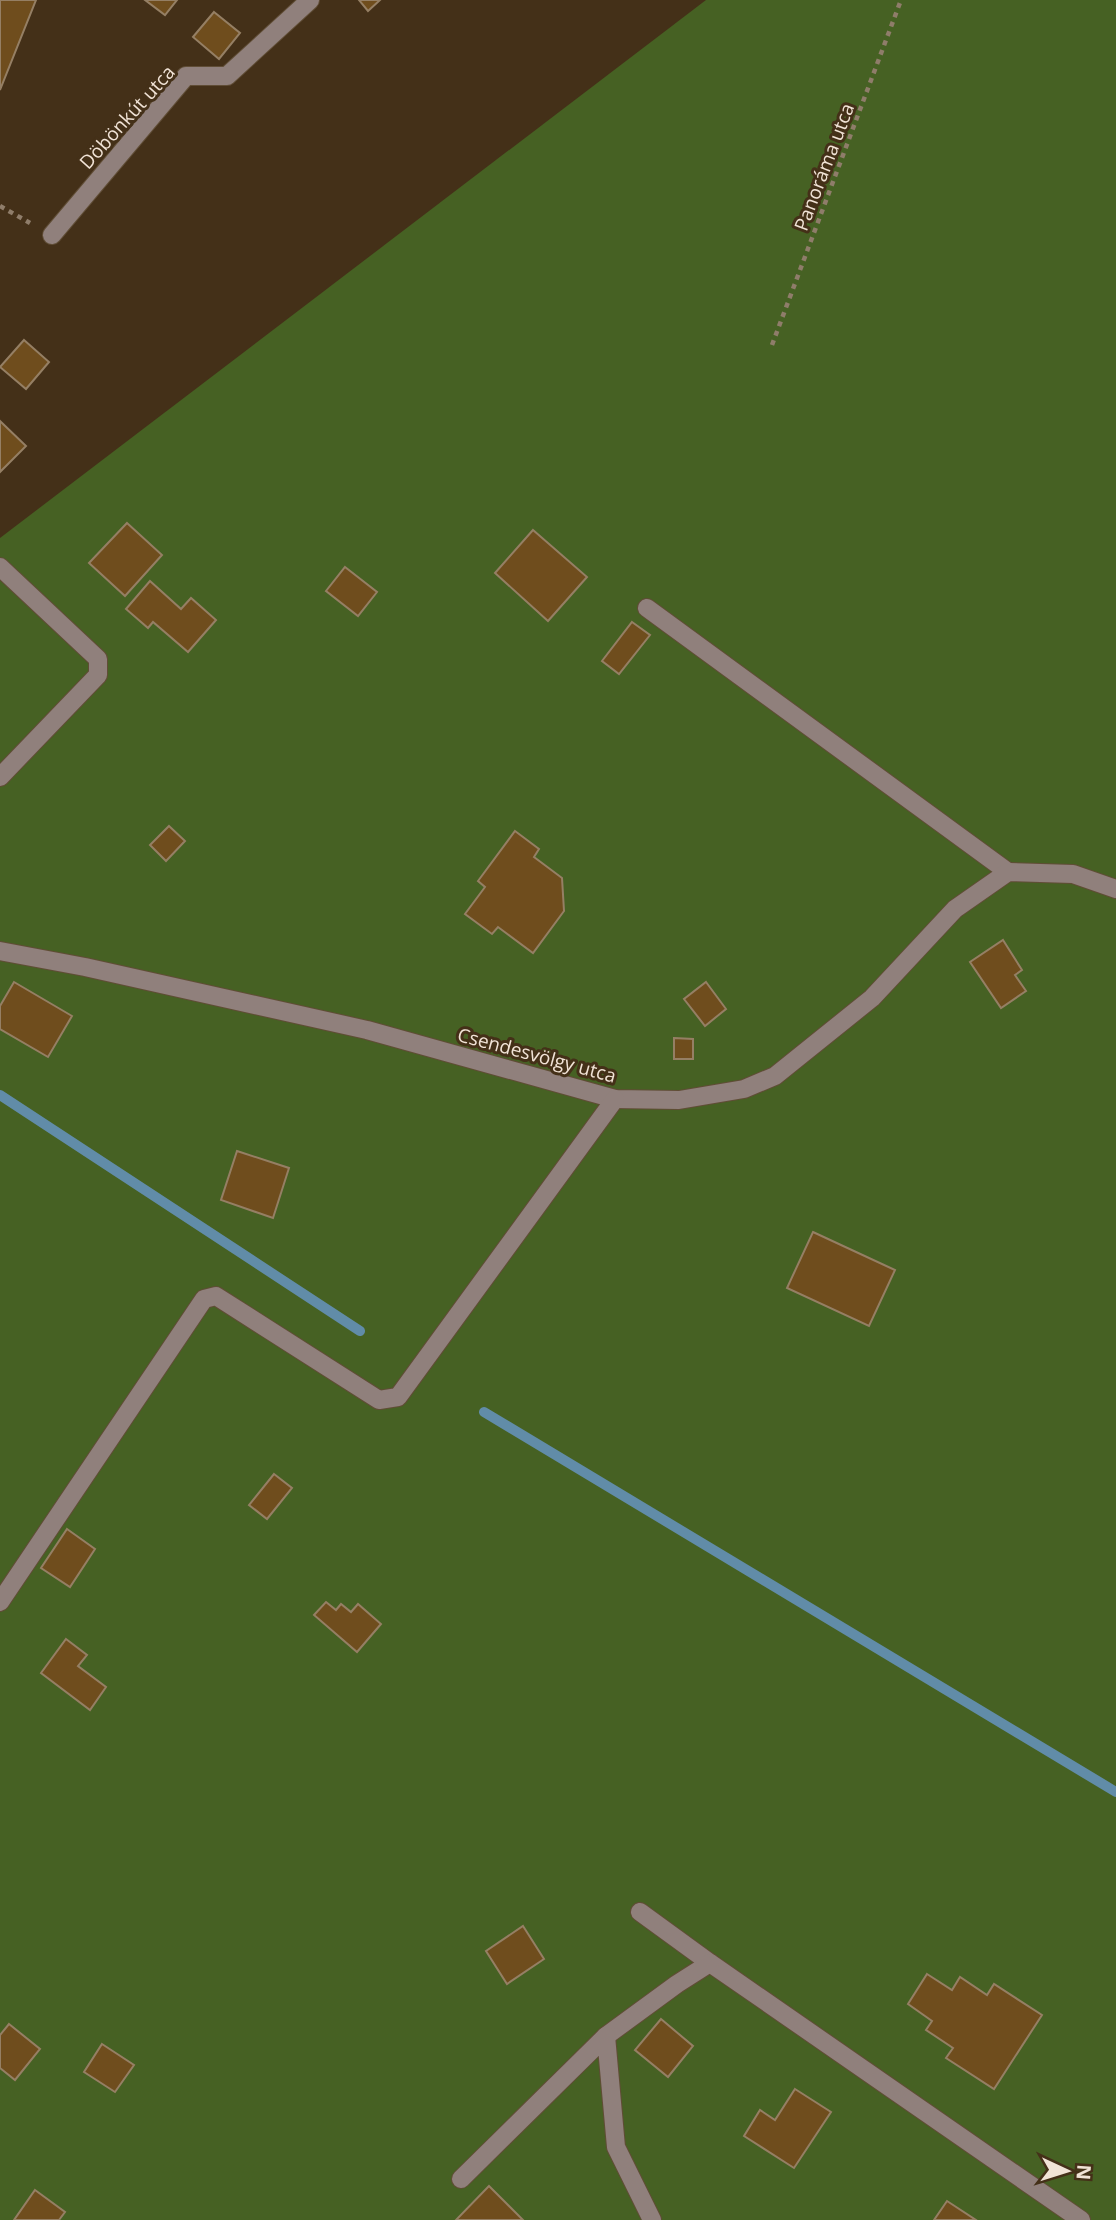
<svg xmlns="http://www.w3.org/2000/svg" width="1116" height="2220" viewBox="0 0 1116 2220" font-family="'Open Sans',sans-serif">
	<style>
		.green { fill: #466123 }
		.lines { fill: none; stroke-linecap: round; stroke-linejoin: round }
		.stream { stroke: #618ca8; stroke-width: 10 }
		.building { fill: #6f4d1d; stroke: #957f64; stroke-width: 2 }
		.minor-casing { stroke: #604d36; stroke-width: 20 }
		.path { stroke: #8f7d6a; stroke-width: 4.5; stroke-dasharray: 5 5; stroke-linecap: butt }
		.minor { stroke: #90807c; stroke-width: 18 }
		.labels { text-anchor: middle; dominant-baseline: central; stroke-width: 6; stroke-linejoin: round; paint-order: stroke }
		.street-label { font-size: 19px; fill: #f1e3d6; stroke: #443018 }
	</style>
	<rect width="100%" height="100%" fill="#443018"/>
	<path class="green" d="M706,0H1116V2220H0V538Z"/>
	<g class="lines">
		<g class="stream">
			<path d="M0,1095L360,1331"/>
			<path d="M484,1412L1116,1792"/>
		</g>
	</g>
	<g class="building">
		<path d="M0,0H36L0,90Z"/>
		<path d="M145,0H177L165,15Z"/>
		<path d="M359,0H380L368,11Z"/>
		<path d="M214,12L240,33L219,59L193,37Z"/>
		<path d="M24,340L49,362L26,389L0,367Z"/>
		<path d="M0,421L26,446L0,472Z"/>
		<path d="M127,523L162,555L125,596L89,563Z"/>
		<path d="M533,530L587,577L548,621L495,573Z"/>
		<path d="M345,567L377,592L358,616L326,591Z"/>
		<path d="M150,581L181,609L191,598L216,620L188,652L153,622L148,628L126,609Z"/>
		<path d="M632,622L650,635L619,674L602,661Z"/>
		<path d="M169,826L185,841L166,861L150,845Z"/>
		<path d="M515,831L539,849L534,857L562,878L564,911L533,953L498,927L492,934L465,914L485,887L478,881Z"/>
		<path d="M1003,940L1022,970L1015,975L1026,991L1001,1008L970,962Z"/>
		<path d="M14,982L72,1016L48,1057L0,1029V1006Z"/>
		<path d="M706,982L726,1009L705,1026L684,999Z"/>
		<path d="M674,1038L693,1039V1059H674Z"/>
		<path d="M237,1151L289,1168L273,1218L221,1200Z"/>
		<path d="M813,1232L895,1270L869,1326L787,1288Z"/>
		<path d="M274,1474L292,1488L267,1519L249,1505Z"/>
		<path d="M67,1529L95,1549L70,1587L41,1568Z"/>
		<path d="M326,1602L336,1610L341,1604L351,1612L358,1604L381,1624L357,1652L314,1615Z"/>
		<path d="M66,1639L87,1655L78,1666L106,1687L90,1710L41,1673Z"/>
		<path d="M523,1926L544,1959L507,1984L486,1951Z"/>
		<path d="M927,1974L952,1990L960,1977L987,1995L994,1984L1042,2015L994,2089L946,2058L953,2048L926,2030L932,2021L908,2004Z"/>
		<path d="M661,2019L693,2046L668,2077L635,2050Z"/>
		<path d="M9,2024L40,2049L15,2080L0,2068V2035Z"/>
		<path d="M102,2044L134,2065L115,2092L84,2072Z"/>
		<path d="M795,2089L831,2112L794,2168L744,2136L760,2110L775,2120Z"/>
		<path d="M489,2186L523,2220H456Z"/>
		<path d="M35,2190L65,2212L59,2220H14Z"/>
		<path d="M947,2201L976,2220H934Z"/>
	</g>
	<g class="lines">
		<g class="minor-casing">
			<g id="minor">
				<path d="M52,235L186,76H227L310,0"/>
				<path d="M0,567L98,659V675L0,777"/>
				<path d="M647,608L1008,872"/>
				<path d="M0,951L85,967L367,1030L615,1099L679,1100L744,1089L775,1076L872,998L955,909L1008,872L1073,874L1116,889"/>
				<path d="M0,1602L204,1299L216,1296L379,1400L398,1397L615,1099"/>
				<path d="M640,1912L710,1963L1081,2220"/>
				<path d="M606,2036L677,1984L710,1963"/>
				<path d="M461,2179L606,2036L616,2147L652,2220"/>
			</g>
		</g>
		<g class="path">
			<path d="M0,206L30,223"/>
			<path d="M772,345L901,0"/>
		</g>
		<use href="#minor" class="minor"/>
	</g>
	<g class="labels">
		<g class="street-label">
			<text transform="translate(127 117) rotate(-48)">Döbönkút utca</text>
			<text transform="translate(824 167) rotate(-69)">Panoráma utca</text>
			<text transform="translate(537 1055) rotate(15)">Csendesvölgy utca</text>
		</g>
	</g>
	<g transform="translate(1067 2171) rotate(94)" stroke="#443018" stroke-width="5" paint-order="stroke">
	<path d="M0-5L12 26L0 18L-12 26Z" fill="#f1e3d6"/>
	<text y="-10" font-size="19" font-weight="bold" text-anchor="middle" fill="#f1e3d6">N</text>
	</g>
</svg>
